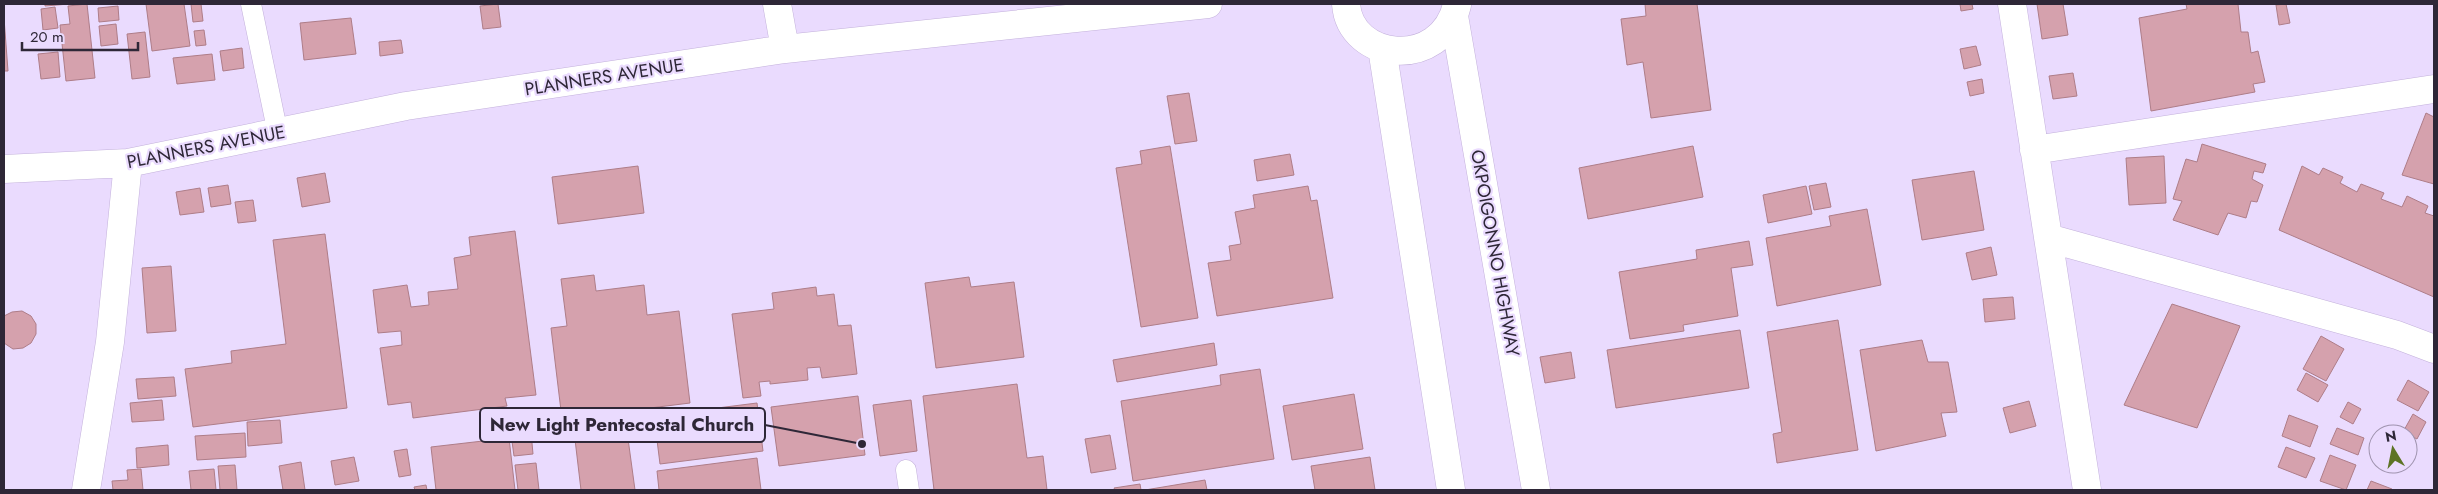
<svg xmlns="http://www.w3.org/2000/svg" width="2438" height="494" font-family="Jost,sans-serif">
	<rect width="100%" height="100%" fill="#eadbfe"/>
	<path fill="#d5a1ad" stroke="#ae7d88" d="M 45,4 L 69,4 L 45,6 Z
		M 87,4 L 95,78 L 66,81 L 60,25 L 70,24 L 68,6 Z
		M 146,4 L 184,4 L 190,46 L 152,51 Z
		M 191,4 L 201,4 L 203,21 L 193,22 Z
		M 498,4 L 501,27 L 483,29 L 480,6 Z
		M 1645,4 L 1697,4 L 1711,110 L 1651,118 L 1643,62 L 1627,65 L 1621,19 L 1646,16 Z
		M 1960,4 L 1972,4 L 1973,9 L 1961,11 Z
		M 2037,4 L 2063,4 L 2068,35 L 2042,39 Z
		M 2186,4 L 2238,4 L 2241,32 L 2248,32 L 2251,53 L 2258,51 L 2265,82 L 2253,84 L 2255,92 L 2151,111 L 2139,18 L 2187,9 Z
		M 2286,4 L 2290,23 L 2279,25 L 2276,5 Z
		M 118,6 L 119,20 L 99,22 L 98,8 Z
		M 55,7 L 58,28 L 43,30 L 41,9 Z
		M 4,18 L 8,71 L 4,71 Z
		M 351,18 L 356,54 L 304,60 L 300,23 Z
		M 116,24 L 118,44 L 101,46 L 99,26 Z
		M 204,30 L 206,45 L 196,46 L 194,31 Z
		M 145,32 L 150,77 L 132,79 L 127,34 Z
		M 401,40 L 403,53 L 380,56 L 379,42 Z
		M 1976,46 L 1981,65 L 1964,69 L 1960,49 Z
		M 242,48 L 244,68 L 223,71 L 220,51 Z
		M 58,52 L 60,77 L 41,79 L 38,54 Z
		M 212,54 L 215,80 L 177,84 L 173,58 Z
		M 2073,73 L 2077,96 L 2053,99 L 2049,76 Z
		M 1982,79 L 1984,93 L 1970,96 L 1967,82 Z
		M 1189,93 L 1197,141 L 1175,144 L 1167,96 Z
		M 2426,113 L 2434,117 L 2434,184 L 2402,175 Z
		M 2202,144 L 2266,164 L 2263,173 L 2254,171 L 2252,179 L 2263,185 L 2257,202 L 2251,201 L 2246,218 L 2228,213 L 2218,235 L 2173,220 L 2182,201 L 2173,199 L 2186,159 L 2197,162 Z
		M 1170,146 L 1198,318 L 1141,327 L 1116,168 L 1142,164 L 1140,151 Z
		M 1693,146 L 1703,197 L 1588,219 L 1579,168 Z
		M 1290,154 L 1294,175 L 1257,181 L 1254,160 Z
		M 2164,156 L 2166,203 L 2129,205 L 2126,158 Z
		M 638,166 L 644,213 L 558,224 L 552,177 Z
		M 2302,166 L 2319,175 L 2323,168 L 2343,177 L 2340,183 L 2357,192 L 2361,184 L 2384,193 L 2381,199 L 2402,207 L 2407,196 L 2428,206 L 2425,213 L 2434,216 L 2434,297 L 2279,230 Z
		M 1974,171 L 1984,230 L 1922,240 L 1912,180 Z
		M 325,173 L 330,202 L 302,207 L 297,178 Z
		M 1826,183 L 1831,207 L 1814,210 L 1809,186 Z
		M 228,185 L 231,204 L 211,207 L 208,188 Z
		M 1308,186 L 1311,201 L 1317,200 L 1333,298 L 1217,316 L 1208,263 L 1231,260 L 1229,246 L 1241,244 L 1235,212 L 1255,208 L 1253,195 Z
		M 1806,186 L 1812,214 L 1768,223 L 1763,195 Z
		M 200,188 L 204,212 L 180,215 L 176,192 Z
		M 253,200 L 256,221 L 238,223 L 235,202 Z
		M 1867,209 L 1881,285 L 1777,306 L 1766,238 L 1831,226 L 1829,216 Z
		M 515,231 L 536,395 L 505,398 L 507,406 L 413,418 L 411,402 L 388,405 L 380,348 L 402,345 L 401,331 L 378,333 L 373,290 L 407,285 L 411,307 L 429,305 L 428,292 L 458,289 L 454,258 L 471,255 L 469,237 Z
		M 325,234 L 347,408 L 193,427 L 185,369 L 232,363 L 231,351 L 286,344 L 273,240 Z
		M 1749,241 L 1753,265 L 1731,268 L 1738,316 L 1683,325 L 1684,331 L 1630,339 L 1619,272 L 1697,259 L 1696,250 Z
		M 1991,247 L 1997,275 L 1972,280 L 1966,253 Z
		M 171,266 L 176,331 L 147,333 L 142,268 Z
		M 594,275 L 596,291 L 644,285 L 647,315 L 679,311 L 690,403 L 562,419 L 551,328 L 567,326 L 561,279 Z
		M 969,277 L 971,287 L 1014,282 L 1024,357 L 936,368 L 925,283 Z
		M 816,287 L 817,296 L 834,294 L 838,326 L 851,325 L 857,374 L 822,378 L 820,367 L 807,368 L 808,380 L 770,384 L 770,381 L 759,382 L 761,396 L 743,398 L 732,314 L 774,309 L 772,293 Z
		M 2013,297 L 2015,319 L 1985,322 L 1983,299 Z
		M 2172,304 L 2240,326 L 2197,428 L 2124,405 Z
		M 22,311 L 31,316 L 36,324 L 36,334 L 31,343 L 23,348 L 13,349 L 4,343 L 4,316 L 12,312 Z
		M 1838,320 L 1858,450 L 1777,463 L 1773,434 L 1782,432 L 1767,332 Z
		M 1740,330 L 1749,388 L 1616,408 L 1607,350 Z
		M 2321,336 L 2344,349 L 2326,381 L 2303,369 Z
		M 1922,340 L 1928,362 L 1948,362 L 1957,412 L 1941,413 L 1946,436 L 1876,451 L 1860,350 Z
		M 1214,343 L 1217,365 L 1117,382 L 1113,360 Z
		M 1571,352 L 1575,378 L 1545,383 L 1540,357 Z
		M 1260,369 L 1274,459 L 1133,481 L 1121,401 L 1221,385 L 1220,375 Z
		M 2306,373 L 2328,385 L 2318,402 L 2297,390 Z
		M 174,377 L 176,396 L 138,399 L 136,379 Z
		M 2408,380 L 2429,392 L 2418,411 L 2397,400 Z
		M 1017,384 L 1027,458 L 1043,456 L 1047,490 L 934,490 L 923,396 Z
		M 1354,394 L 1363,449 L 1292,460 L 1283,406 Z
		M 858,396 L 865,455 L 779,466 L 771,407 Z
		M 162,400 L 164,420 L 132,422 L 130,403 Z
		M 911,400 L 917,451 L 880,456 L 873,405 Z
		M 2029,401 L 2036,426 L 2010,433 L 2003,408 Z
		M 2348,402 L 2361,409 L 2353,424 L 2340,417 Z
		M 757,403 L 763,451 L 660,464 L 654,416 Z
		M 2413,414 L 2426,422 L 2417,439 L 2403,432 Z
		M 2289,415 L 2318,426 L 2310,447 L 2282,436 Z
		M 280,420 L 282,443 L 248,446 L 247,422 Z
		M 626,424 L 635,490 L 581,490 L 574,431 Z
		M 2337,428 L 2364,438 L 2358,455 L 2330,444 Z
		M 531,432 L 533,454 L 514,456 L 511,434 Z
		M 245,433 L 246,457 L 197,460 L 195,436 Z
		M 1110,435 L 1116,469 L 1091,473 L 1085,439 Z
		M 509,438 L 515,490 L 436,490 L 431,447 Z
		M 168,445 L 169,465 L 137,468 L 136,448 Z
		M 2286,447 L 2315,458 L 2306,478 L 2278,467 Z
		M 407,449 L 411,475 L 399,477 L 394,451 Z
		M 2330,455 L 2356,465 L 2346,490 L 2320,481 Z
		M 354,457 L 359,481 L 335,485 L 331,461 Z
		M 1370,457 L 1375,490 L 1315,490 L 1311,466 Z
		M 757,458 L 761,490 L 659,490 L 657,471 Z
		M 301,462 L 305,490 L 283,490 L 279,466 Z
		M 536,463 L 539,490 L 518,490 L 515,465 Z
		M 235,465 L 237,490 L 220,490 L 218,466 Z
		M 141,469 L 143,490 L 113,490 L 112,481 L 128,480 L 127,470 Z
		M 214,469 L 216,490 L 191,490 L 189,471 Z
		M 1205,480 L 1207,490 L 1145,490 Z
		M 2371,481 L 2392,489 L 2391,490 L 2367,490 Z
		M 1140,484 L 1141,490 L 1115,490 L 1114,488 Z
		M 426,485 L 427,490 L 415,490 L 414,487 Z"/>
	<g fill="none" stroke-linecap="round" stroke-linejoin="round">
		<defs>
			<path id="service" d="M 251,4 L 278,134
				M 906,470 L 909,490"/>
			<path id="minor" d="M 777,4 L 785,49
				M 1346,4 C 1350,61 1441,71 1457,5
				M 2012,4 L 2087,490
				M 1454,16 L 1536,490
				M 1382,48 L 1451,490
				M 2034,150 L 2434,89
				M 4,169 L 128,163 L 406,106 L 785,49 L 1208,4
				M 2048,238 L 2397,335 L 2434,349
				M 86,490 L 110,342 L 128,163"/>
		</defs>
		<use href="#service" stroke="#c3b1db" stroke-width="21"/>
		<use href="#minor" stroke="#c3b1db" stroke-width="29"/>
		<use href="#service" stroke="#fff" stroke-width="20"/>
		<use href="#minor" stroke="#fff" stroke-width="28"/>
	</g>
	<g text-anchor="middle" stroke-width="4.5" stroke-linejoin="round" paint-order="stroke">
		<g font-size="18" fill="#2e2737" stroke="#eadbfe">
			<text transform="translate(604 77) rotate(-9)" y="6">PLANNERS AVENUE</text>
			<text transform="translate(206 147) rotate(-11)" y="6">PLANNERS AVENUE</text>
			<text transform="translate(1495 253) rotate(80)" y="6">OKPOIGONNO HIGHWAY</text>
		</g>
	</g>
	<path fill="none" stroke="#2e2737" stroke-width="2" d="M862 444L765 425"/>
	<circle fill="#2e2737" stroke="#eadbfe" stroke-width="2" cx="862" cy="444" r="5"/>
	<rect fill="#eadbfe" stroke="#2e2737" stroke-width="2" x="480" y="408" width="285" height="34" rx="5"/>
	<g font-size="19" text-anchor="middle" font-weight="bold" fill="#2e2737">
		<text x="622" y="431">New Light Pentecostal Church</text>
	</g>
	<rect width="2438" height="494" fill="none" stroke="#2e2737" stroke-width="10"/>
	<g transform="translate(2393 449) rotate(350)"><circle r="24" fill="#eadbfe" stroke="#9f93ae"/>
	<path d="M0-4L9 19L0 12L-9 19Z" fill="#5d7325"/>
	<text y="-8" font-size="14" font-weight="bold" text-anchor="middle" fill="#2e2737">N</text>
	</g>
	<path d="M22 42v8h116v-8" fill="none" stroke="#2e2737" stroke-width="2.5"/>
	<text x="30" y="42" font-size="15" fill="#2e2737" stroke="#eadbfe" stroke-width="4" paint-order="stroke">20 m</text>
</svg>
